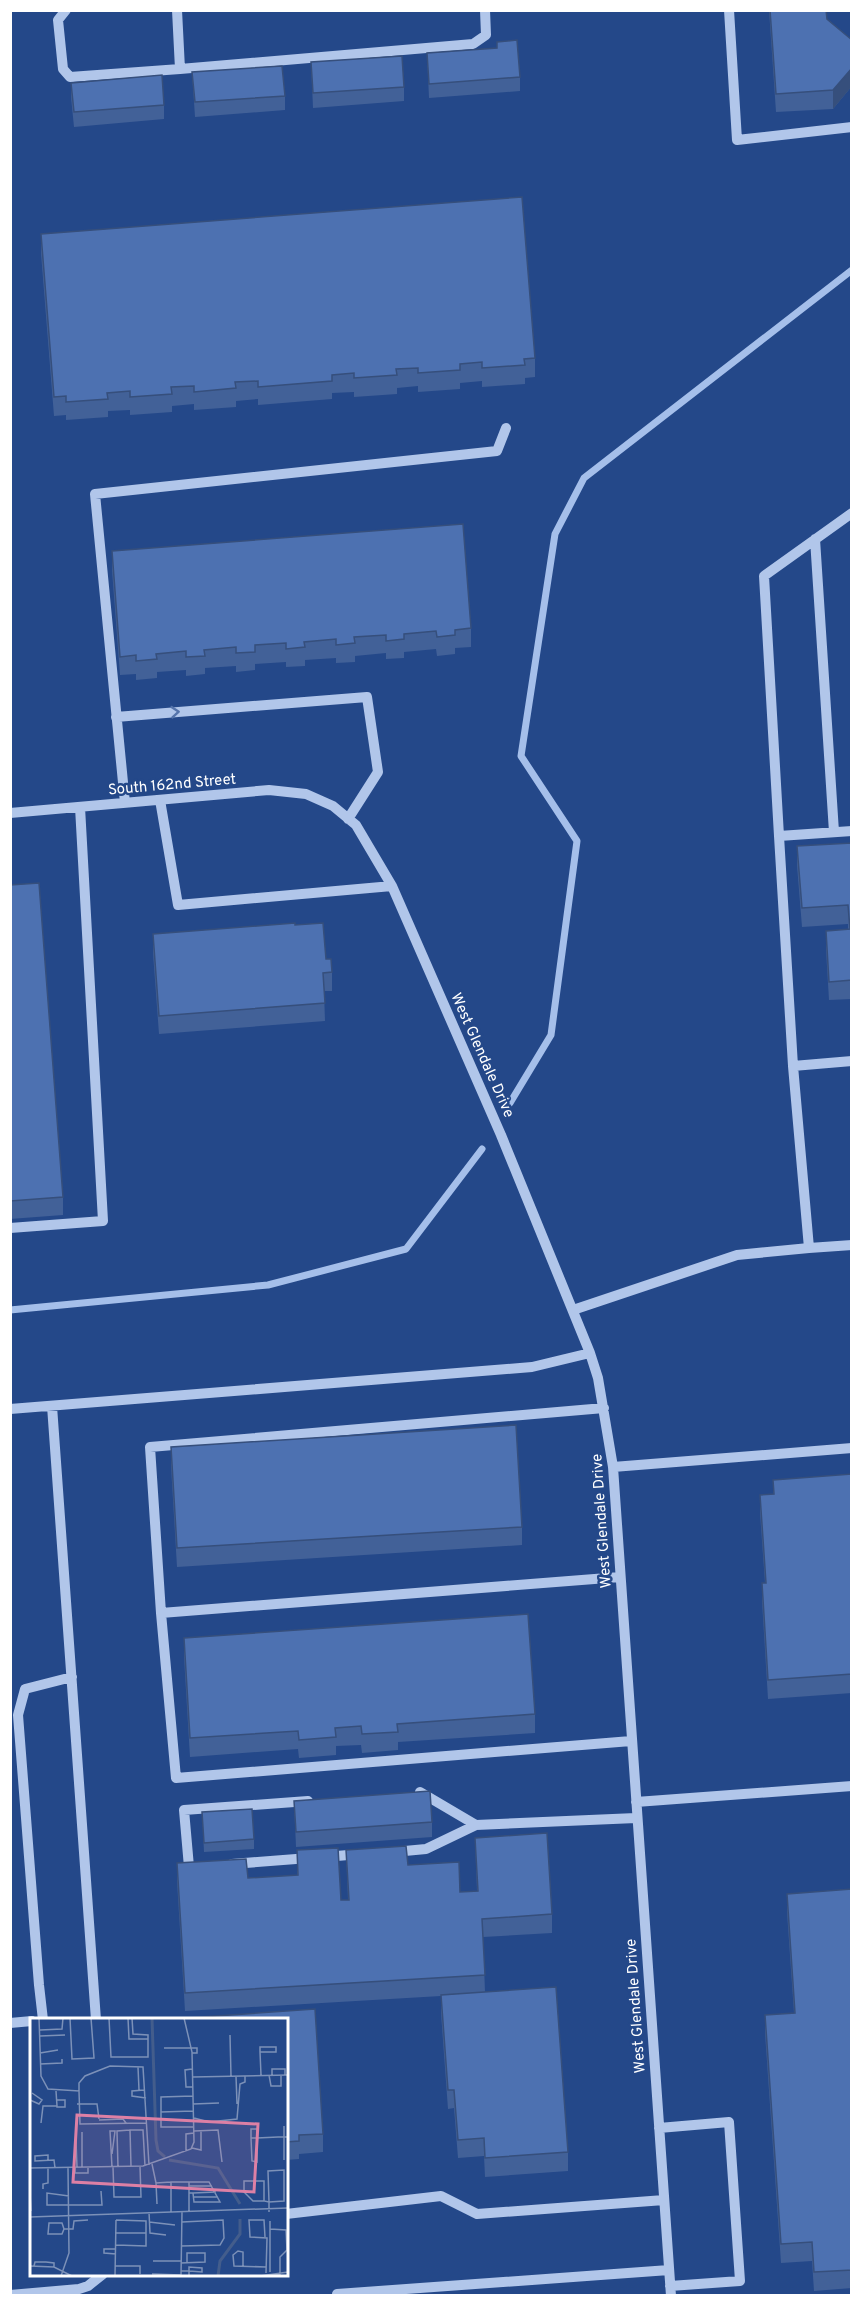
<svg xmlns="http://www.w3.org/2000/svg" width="862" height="2306" font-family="Overpass,sans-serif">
	<rect width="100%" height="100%" fill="#244889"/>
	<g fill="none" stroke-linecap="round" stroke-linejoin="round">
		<path stroke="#a5bfea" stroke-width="7" d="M 510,1103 L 551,1035 L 577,841 L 521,756 L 555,534 L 584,478 L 852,270
			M 10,1310 L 268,1285 L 406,1249 L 482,1149"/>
		<path stroke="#b1c6ea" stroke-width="10" d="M 66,10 L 58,20 L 63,69 L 70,77 L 180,69
			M 177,10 L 180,69 L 473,44 L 486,35 L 485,10
			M 729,10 L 737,140 L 852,127
			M 852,513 L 764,576 L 779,836 L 852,831
			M 815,539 L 834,832
			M 116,717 L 367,697 L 378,772 L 348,819
			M 160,800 L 178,905 L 392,886
			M 125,803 L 95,494 L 497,451 L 506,428
			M 10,813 L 269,790 L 306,794 L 333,806 L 356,825 L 392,886 L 501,1135 L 590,1353 L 598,1378 L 613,1467 L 671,2296
			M 779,836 L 793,1066 L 852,1061
			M 10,1228 L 103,1221 L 80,807
			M 809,1248 L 852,1245
			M 573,1310 L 737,1255 L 809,1248 L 793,1066
			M 52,1406 L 96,2020
			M 604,1408 L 150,1447 L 161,1613 L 620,1577
			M 10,1409 L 532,1367 L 590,1353
			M 613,1467 L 852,1448
			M 161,1613 L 176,1778 L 631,1741
			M 420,1792 L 476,1825
			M 636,1802 L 852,1786
			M 394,1852 L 426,1849 L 476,1825 L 636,1818
			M 325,1857 L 360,1854
			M 232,1864 L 309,1858
			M 199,1867 L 189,1867 L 184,1810 L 308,1801
			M 43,2020 L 39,1985 L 18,1715 L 25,1689 L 72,1677
			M 10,2023 L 32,2021
			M 659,2128 L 729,2122 L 740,2281 L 670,2286
			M 286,2214 L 441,2196 L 477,2214 L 664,2200
			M 337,2294 L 669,2270
			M 10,2295 L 79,2289 L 88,2286 L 103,2274"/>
	</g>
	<path fill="#426198" d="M 769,10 L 826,10 L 827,19 L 852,40 L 852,86 L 833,109 L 776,112 Z
		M 497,42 L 520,77 L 520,91 L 429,98 L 427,53 L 497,48 Z
		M 311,62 L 404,87 L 404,101 L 313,108 Z
		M 192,72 L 285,96 L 285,110 L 195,117 Z
		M 71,83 L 164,105 L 164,119 L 74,127 L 71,97 Z
		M 41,234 L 535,358 L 535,377 L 525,378 L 525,384 L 482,387 L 482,381 L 460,383 L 460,389 L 418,392 L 418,386 L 397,388 L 397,394 L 354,397 L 354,392 L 332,393 L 332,399 L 258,405 L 258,399 L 236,401 L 236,407 L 194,410 L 194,404 L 172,406 L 172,412 L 130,415 L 130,410 L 108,411 L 108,417 L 66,420 L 66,415 L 54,416 L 41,253 Z
		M 112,551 L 471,628 L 471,647 L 455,648 L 455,654 L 437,656 L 436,649 L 404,652 L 404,658 L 386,659 L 386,653 L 355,656 L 355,662 L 336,663 L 336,658 L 305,660 L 305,666 L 286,667 L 286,662 L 255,664 L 255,670 L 236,672 L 236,666 L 205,668 L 205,674 L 186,676 L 186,670 L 157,672 L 157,678 L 136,680 L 136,674 L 120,675 L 112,570 Z
		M 852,843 L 852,999 L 829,1000 L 826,950 L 826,931 L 848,930 L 848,924 L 802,927 L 797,865 L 797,846 Z
		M 10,885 L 63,1197 L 63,1215 L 10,1219 Z
		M 295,925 L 326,959 L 332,972 L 332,991 L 324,991 L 325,1021 L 159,1034 L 153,953 L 153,934 Z
		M 171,1447 L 522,1527 L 522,1545 L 177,1567 L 171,1466 Z
		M 852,1474 L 852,1693 L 768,1699 L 762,1601 L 762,1583 L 765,1583 L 760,1513 L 760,1495 L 773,1494 L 773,1480 Z
		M 184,1638 L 535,1714 L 535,1733 L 398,1742 L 398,1750 L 362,1753 L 361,1745 L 336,1746 L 336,1755 L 299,1758 L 298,1749 L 190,1757 L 184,1657 Z
		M 294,1801 L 432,1822 L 432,1837 L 296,1847 Z
		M 202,1812 L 254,1839 L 254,1849 L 204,1852 Z
		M 475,1838 L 552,1914 L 552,1933 L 483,1937 L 485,1992 L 568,2152 L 568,2171 L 485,2177 L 484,2156 L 458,2158 L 454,2108 L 448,2109 L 441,2013 L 441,1996 L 185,2011 L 177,1881 L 177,1863 L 248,1878 L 297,1875 L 297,1850 L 341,1900 L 348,1900 L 346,1850 L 408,1865 L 460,1892 L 477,1891 Z
		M 852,1889 L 852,2288 L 814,2291 L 812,2261 L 781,2263 L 765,2033 L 765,2015 L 794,2013 L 787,1912 L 787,1894 Z
		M 286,2019 L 323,2134 L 323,2152 L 299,2154 L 299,2159 L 286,2160 Z"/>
	<path fill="#364f7c" d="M 852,68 L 852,86 L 833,109 L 833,90 Z"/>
	<path fill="#4d71b1" stroke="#364f7c" stroke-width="1.5" d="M 770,10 L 826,10 L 827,19 L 852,40 L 852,68 L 833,90 L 776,94 Z
		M 517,40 L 520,77 L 429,84 L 427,53 L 497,48 L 497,42 Z
		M 402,56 L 404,87 L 313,93 L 311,62 Z
		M 282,66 L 285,96 L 195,102 L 192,72 Z
		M 162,75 L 164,105 L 74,112 L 71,83 Z
		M 522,197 L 535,358 L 524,359 L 525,365 L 482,368 L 482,362 L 460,364 L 460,370 L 418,373 L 418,368 L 396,369 L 397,375 L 354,378 L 354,373 L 332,375 L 332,381 L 258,387 L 258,381 L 235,382 L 236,388 L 194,392 L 194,386 L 171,387 L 172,394 L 130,397 L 130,391 L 107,393 L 108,399 L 66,402 L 66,396 L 54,397 L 41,234 Z
		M 463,524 L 471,628 L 455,630 L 455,635 L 437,637 L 436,631 L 404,634 L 404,639 L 386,641 L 386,635 L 354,637 L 355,643 L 336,645 L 336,639 L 304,642 L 305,647 L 286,649 L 286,643 L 255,645 L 255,652 L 236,653 L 236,647 L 204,650 L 205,656 L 186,657 L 186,651 L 156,654 L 157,659 L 136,661 L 136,655 L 120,657 L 112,551 Z
		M 852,843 L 852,980 L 829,982 L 826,931 L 850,929 L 848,905 L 802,908 L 797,846 Z
		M 39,883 L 63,1197 L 10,1201 L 10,885 Z
		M 295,923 L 295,925 L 323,923 L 326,959 L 331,959 L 332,972 L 323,973 L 325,1003 L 159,1016 L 153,934 Z
		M 516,1425 L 522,1527 L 177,1548 L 171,1447 Z
		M 852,1474 L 852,1674 L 768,1680 L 762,1583 L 766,1583 L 760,1495 L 774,1494 L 773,1480 Z
		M 528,1614 L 535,1714 L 397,1724 L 398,1732 L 362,1734 L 361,1726 L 335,1728 L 336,1737 L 299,1740 L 298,1731 L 190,1738 L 184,1638 Z
		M 430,1791 L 432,1822 L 296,1832 L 294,1801 Z
		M 252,1809 L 254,1839 L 204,1843 L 202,1812 Z
		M 547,1833 L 552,1914 L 482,1919 L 485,1975 L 185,1993 L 177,1863 L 246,1859 L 248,1878 L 298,1875 L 297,1850 L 338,1848 L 341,1900 L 349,1900 L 346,1850 L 406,1846 L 408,1865 L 459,1862 L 460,1892 L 478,1891 L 475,1838 Z
		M 852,1889 L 852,2270 L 814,2272 L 812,2242 L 781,2244 L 765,2015 L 795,2013 L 787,1894 Z
		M 556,1987 L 568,2152 L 485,2158 L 484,2138 L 458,2140 L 454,2090 L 448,2090 L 441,1995 Z
		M 315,2009 L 323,2134 L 299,2135 L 299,2141 L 286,2142 L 286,2019 L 188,2019 L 187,2018 Z"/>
	<defs><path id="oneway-chevron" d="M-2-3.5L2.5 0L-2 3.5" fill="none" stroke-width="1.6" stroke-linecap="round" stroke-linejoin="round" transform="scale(1.5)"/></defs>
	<use stroke="#5574ab" href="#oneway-chevron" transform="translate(175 712) rotate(-5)"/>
	<g text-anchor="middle" stroke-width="5" stroke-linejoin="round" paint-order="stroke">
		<g font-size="15" fill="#fff" stroke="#244889">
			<text transform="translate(172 784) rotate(-5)" y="5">South 162nd Street</text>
			<text transform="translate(483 1055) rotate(66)" y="5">West Glendale Drive</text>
			<text transform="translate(601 1521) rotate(-94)" y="5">West Glendale Drive</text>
			<text transform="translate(635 2006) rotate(-94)" y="5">West Glendale Drive</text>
		</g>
	</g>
	<g transform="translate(30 2018)">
		<rect width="258" height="258" fill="#244889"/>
		<path fill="none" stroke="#435d8c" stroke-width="3" d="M 122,0 L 126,122 L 128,133 L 135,139M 139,142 L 188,150 L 210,186M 188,258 L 190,243 L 210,216 L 210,201"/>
		<path fill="none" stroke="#7c91b8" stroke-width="1.5" d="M 9,0 L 11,58 L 18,71 L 49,73 L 49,65 L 55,58 L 80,48 L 113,49 L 119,147M 40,0 L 42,41 L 64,40 L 61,0M 79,0 L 81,39 L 118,39 L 118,17 L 103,16 L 102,0M 98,0 L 99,21 L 118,21M 10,12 L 32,11 L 33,0M 200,17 L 201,58M 10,18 L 35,17M 134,30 L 167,30 L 167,35 L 162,35M 230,34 L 246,34 L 246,29 L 230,29 L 230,34 L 231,57M 10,35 L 28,32M 10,46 L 32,45 L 32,41M 108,49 L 109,72M 162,51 L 155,52 L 156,69 L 163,69M 239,57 L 241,68 L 251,68 L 251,57M 242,57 L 242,51 L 255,51 L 255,57M 206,58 L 207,86M 163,59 L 258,57M 114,72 L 102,73 L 102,78 L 116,80M 26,73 L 27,88 L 27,89 L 35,89 L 35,82 L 27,82M 49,73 L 50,106 L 117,105M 163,78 L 131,79 L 131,94 L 163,93M 0,82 L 9,86 L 12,82 L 2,75M 47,86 L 67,86 L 69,101M 163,86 L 189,85M 131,94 L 131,109 L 164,109M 164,100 L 179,104 L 207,101 L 210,66 L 215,64 L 215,58M 69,102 L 93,101 L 96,105M 11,105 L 13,88 L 27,88M 254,108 L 254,142M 164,113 L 188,112 L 192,144M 221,120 L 221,111 L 227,111 L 227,144 L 222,143 L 221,120 L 227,120 L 248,119 L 258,119M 46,123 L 47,149M 162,130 L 171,132 L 171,112M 156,133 L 156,116 L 164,115M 18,142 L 18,137 L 5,138 L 5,143 L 24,142 L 25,150M 122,146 L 126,165 L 141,164M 101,148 L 100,112 L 113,112 L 115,148M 45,149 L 45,155 L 58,155 L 58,149M 52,149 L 52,114M 82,149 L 80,113 L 85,113 L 82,136M 83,149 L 84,179 L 111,179 L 110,148M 88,149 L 87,113 L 100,112M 0,150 L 113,148 L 161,131 L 164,124 L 162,34 L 154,0M 126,165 L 127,186M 159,168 L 182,168M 13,171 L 13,166 L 18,165 L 18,150M 0,175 L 1,193M 159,175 L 163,175 L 164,184 L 190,184 L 179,164 L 159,164 L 159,193M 163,175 L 186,174M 39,178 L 17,175 L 17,187 L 72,187 L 71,173M 163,179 L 188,179M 234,183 L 223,183 L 214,174 L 214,163 L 234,163 L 234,183 L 239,184 L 254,183 L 254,152 L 238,153 L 239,184 L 239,194M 119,194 L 120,215 L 136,217M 141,194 L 141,164 L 159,164M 0,199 L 258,190M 119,204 L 145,207M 34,211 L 32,216 L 18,216 L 19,205 L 32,205 L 34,211 L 43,211 L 44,203 L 58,202M 240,211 L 256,212 L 257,232 L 250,239 L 250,258M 86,215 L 116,215M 235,219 L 234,202 L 219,202 L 220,219 L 237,220 L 236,255M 86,227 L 116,228 L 116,203 L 86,202M 151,228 L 190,227 L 194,220 L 193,202 L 152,204M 86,236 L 74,235 L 74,231 L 86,231M 123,243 L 151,243M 151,245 L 175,244 L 175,235 L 157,235 L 157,244M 0,248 L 24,249 L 42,258M 4,248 L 5,244 L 16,244 L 24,245 L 24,249M 85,248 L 110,248 L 110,256M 213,248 L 213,234 L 208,233 L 203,237 L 204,248 L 236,249M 151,253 L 159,253 L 172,254 L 172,250 L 159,249 L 159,258M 240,254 L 240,203M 122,256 L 151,257M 31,258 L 39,235 L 38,150M 85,258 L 86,202M 151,258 L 152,194M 230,258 L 258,254"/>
		<path fill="#dd80a5" fill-opacity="0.15" stroke="#dd80a5" stroke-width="3" d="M 47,97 L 228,106 L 224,174 L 43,164 Z"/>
		<rect width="258" height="258" fill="none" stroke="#fff" stroke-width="3"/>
	</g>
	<rect width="862" height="2306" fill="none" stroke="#ffffff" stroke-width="24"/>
</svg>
